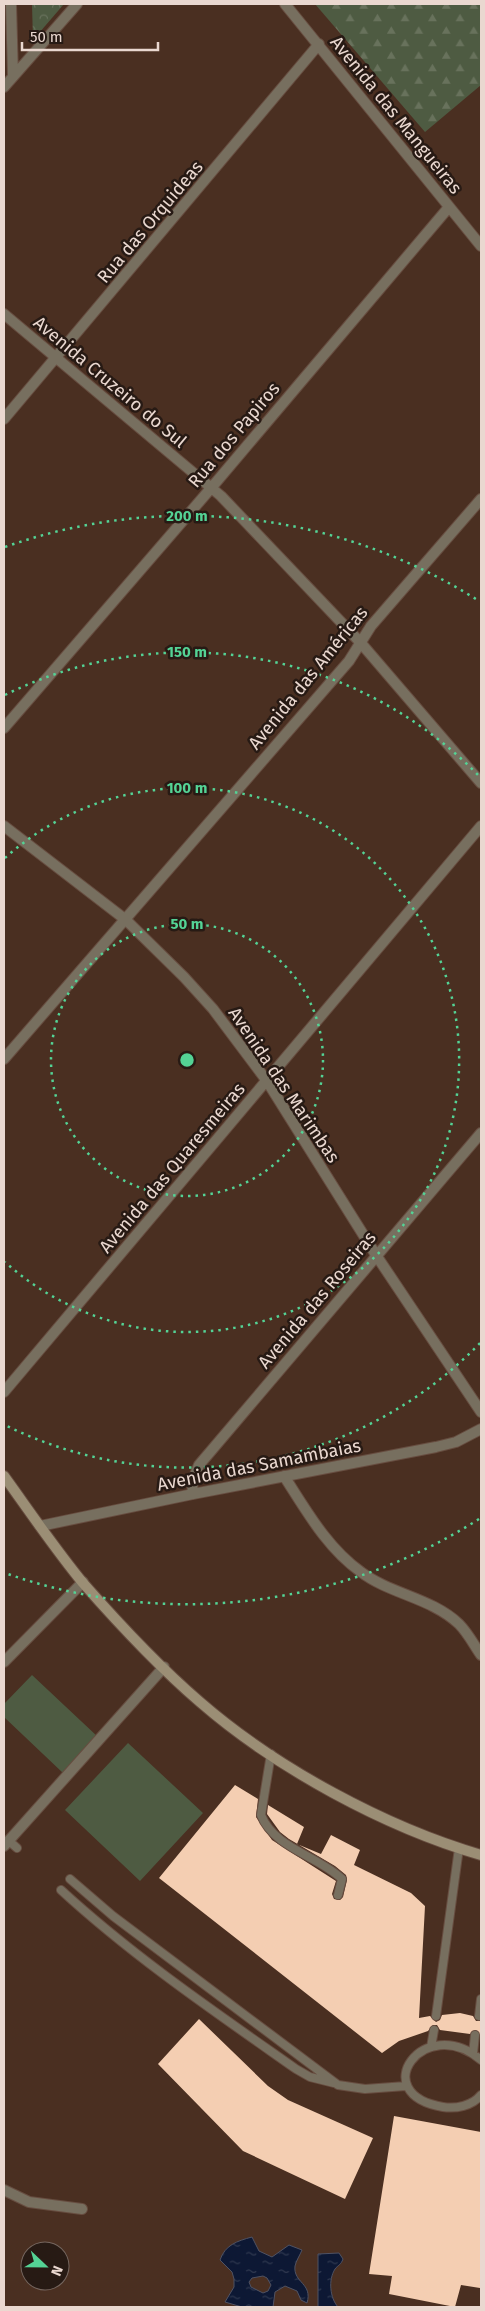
<svg xmlns="http://www.w3.org/2000/svg" width="485" height="2311" font-family="'Fira Sans',sans-serif">
	<defs>
		<pattern id="forest-firs" width="22" height="20" patternUnits="userSpaceOnUse" patternTransform="scale(1.25)"><rect width="22" height="20" fill="#4e5b42"/><path d="M5 1l3.5 6h-7zM16 11l3.5 6h-7z" fill="#68725c"/></pattern>
		<pattern id="park-crowns" width="20" height="18" patternUnits="userSpaceOnUse" patternTransform="scale(1.25)"><rect width="20" height="18" fill="#4e5b42"/><path d="M2 6a3 3 0 1 1 6 0M12 15a3 3 0 1 1 6 0" fill="none" stroke="#68725c"/></pattern>
		<pattern id="water-ripples" width="26" height="14" patternUnits="userSpaceOnUse" patternTransform="scale(1.25)"><rect width="26" height="14" fill="#0d1834"/><path d="M2 4q2-2 4 0t4 0M15 11q2-2 4 0t4 0" fill="none" stroke="#303950"/></pattern>
	</defs>
	<rect width="100%" height="100%" fill="#4a2f21"/>
	<path fill="#4e5b42" d="M 32,1675 L 98,1737 L 63,1773 L 4,1717 L 4,1704 Z
		M 128,1743 L 203,1813 L 140,1881 L 65,1810 Z"/>
	<path fill="url(#forest-firs)" d="M 315,4 L 481,4 L 481,85 L 425,132 Z"/>
	<path fill="url(#park-crowns)" d="M 32,4 L 64,4 L 33,40 Z"/>
	<path fill="url(#water-ripples)" stroke="#4f5263" fill-rule="evenodd" d="M 252,2237 L 259,2251 L 272,2257 L 289,2245 L 302,2250 C 300,2255 296,2261 295,2266 C 293,2283 313,2283 307,2303 L 301,2300 L 297,2291 L 285,2286 L 275,2292 L 273,2307 L 242,2307 L 225,2302 L 234,2287 L 234,2279 L 232,2272 L 220,2260 C 225,2245 237,2241 252,2237 ZM 263,2276 L 267,2278 L 271,2285 L 268,2291 L 263,2293 L 251,2287 L 249,2282 L 252,2278 Z
		M 339,2253 L 343,2259 C 341,2265 338,2265 335,2269 C 328,2280 330,2298 338,2307 L 318,2307 L 318,2254 Z"/>
	<path fill="#f4ceb2" d="M 235,1785 L 258,1799 L 256,1817 L 272,1840 L 336,1881 L 332,1894 L 334,1899 L 340,1900 L 343,1897 L 347,1880 L 346,1875 L 335,1866 L 289,1839 L 280,1832 L 267,1814 L 268,1805 L 304,1827 L 297,1844 L 321,1854 L 331,1835 L 360,1850 L 354,1865 L 411,1893 L 425,1906 L 419,2018 L 430,2016 L 436,2022 L 440,2020 L 442,2015 L 460,2013 L 473,2016 L 476,2021 L 481,2021 L 481,2037 L 476,2030 L 470,2034 L 440,2030 L 437,2025 L 433,2025 L 428,2031 L 399,2041 L 382,2053 L 159,1878 Z
		M 199,2019 L 268,2086 L 288,2100 L 373,2138 L 345,2199 L 243,2151 L 158,2064 Z
		M 394,2116 L 481,2132 L 481,2279 L 480,2288 L 461,2285 L 455,2307 L 389,2294 L 392,2276 L 369,2274 Z"/>
	<g fill="none" stroke-linecap="round" stroke-linejoin="round">
		<defs>
			<path id="lane" d="M 271,1754 L 261,1815 C 274,1848 318,1856 342,1879 L 338,1895
				M 8,1840 L 17,1848
				M 70,1879 L 113,1916 L 338,2085 L 365,2089 L 406,2086
				M 61,1890 C 134,1957 215,2012 296,2069 L 310,2077 L 334,2083
				M 436,2016 L 459,1848
				M 479,2016 L 481,1999
				M 431,2047 L 434,2030
				M 473,2054 L 475,2035
				M 481,2060 C 424,2012 365,2094 443,2107 C 456,2109 472,2106 481,2095"/>
			<path id="street" d="M 11,4 L 13,76
				M 285,4 L 481,246
				M 4,87 L 77,4
				M 4,314 L 221,496 L 360,642 L 481,783
				M 4,419 L 319,44
				M 4,728 L 212,487 L 449,207
				M 4,826 L 126,920 L 184,977 L 213,1009 L 267,1081 L 376,1255 L 481,1412
				M 4,1059 L 349,661 L 371,626 L 481,499
				M 4,1392 L 481,826
				M 284,1476 C 306,1510 327,1548 361,1572 C 390,1594 432,1598 459,1624 C 468,1633 474,1645 481,1655
				M 193,1494 L 192,1482 L 199,1465 L 481,1133
				M 40,1526 L 193,1494 L 436,1447 L 456,1442 L 481,1429
				M 4,1662 L 83,1582
				M 4,1846 L 164,1667
				M 4,2190 L 29,2202 L 82,2209"/>
			<path id="secondary" d="M 4,1476 C 30,1512 55,1549 83,1583 C 119,1624 158,1666 200,1702 C 276,1768 385,1827 481,1855"/>
		</defs>
		<use href="#lane" stroke="#674d40" stroke-width="10"/>
		<use href="#street" stroke="#674d40" stroke-width="12"/>
		<use href="#secondary" stroke="#674d40" stroke-width="12"/>
		<use href="#lane" stroke="#776f5f" stroke-width="8"/>
		<use href="#street" stroke="#776f5f" stroke-width="10"/>
		<use href="#secondary" stroke="#9b8e75" stroke-width="10"/>
	</g>
	<g fill="none" stroke="#54d395" stroke-width="2.5" stroke-dasharray="2.5 5">
		<circle cx="187" cy="1060" r="136"/>
		<path d="M5 858A272 272 0 1 1 5 1262"/>
		<path d="M480 1343A408 408 0 0 1 5 1425M5 695A408 408 0 0 1 480 777"/>
		<path d="M479 1519A544 544 0 0 1 5 1573M5 547A544 544 0 0 1 479 601"/>
	</g>
	<g text-anchor="middle" stroke-width="5" stroke-linejoin="round" paint-order="stroke">
		<g font-size="18" fill="#ead8d0" stroke="#271a14">
			<text transform="translate(396 115) rotate(51)" y="6">Avenida das Mangueiras</text>
			<text transform="translate(150 222) rotate(-50)" y="6">Rua das Orquideas</text>
			<text transform="translate(110 382) rotate(40)" y="6">Avenida Cruzeiro do Sul</text>
			<text transform="translate(234 435) rotate(-50)" y="6">Rua dos Papiros</text>
			<text transform="translate(308 678) rotate(-51)" y="6">Avenida das Américas</text>
			<text transform="translate(284 1085) rotate(56)" y="6">Avenida das Marimbas</text>
			<text transform="translate(172 1168) rotate(-50)" y="6">Avenida das Quaresmeiras</text>
			<text transform="translate(317 1300) rotate(-50)" y="6">Avenida das Roseiras</text>
			<text transform="translate(259 1465) rotate(-11)" y="6">Avenida das Samambaias</text>
		</g>
	</g>
	<circle cx="187" cy="1060" r="8" fill="#54d395" stroke="#271a14" stroke-width="2.5"/>
	<g font-size="15" text-anchor="middle" font-weight="bold" fill="#54d395" stroke="#271a14" stroke-width="5" stroke-linejoin="round" paint-order="stroke">
		<text x="187" y="521">200 m</text>
		<text x="187" y="657">150 m</text>
		<text x="187" y="793">100 m</text>
		<text x="187" y="929">50 m</text>
	</g>
	<rect width="485" height="2311" fill="none" stroke="#ead8d0" stroke-width="10"/>
	<g transform="translate(45 2266) rotate(112)"><circle r="24" fill="#271a14" stroke="#75665f"/>
	<path d="M0-4L9 19L0 12L-9 19Z" fill="#54d395"/>
	<text y="-8" font-size="14" font-weight="bold" text-anchor="middle" fill="#ead8d0">N</text>
	</g>
	<path d="M22 42v8h136v-8" fill="none" stroke="#ead8d0" stroke-width="2.5"/>
	<text x="30" y="42" font-size="15" fill="#ead8d0" stroke="#271a14" stroke-width="4" paint-order="stroke">50 m</text>
</svg>
